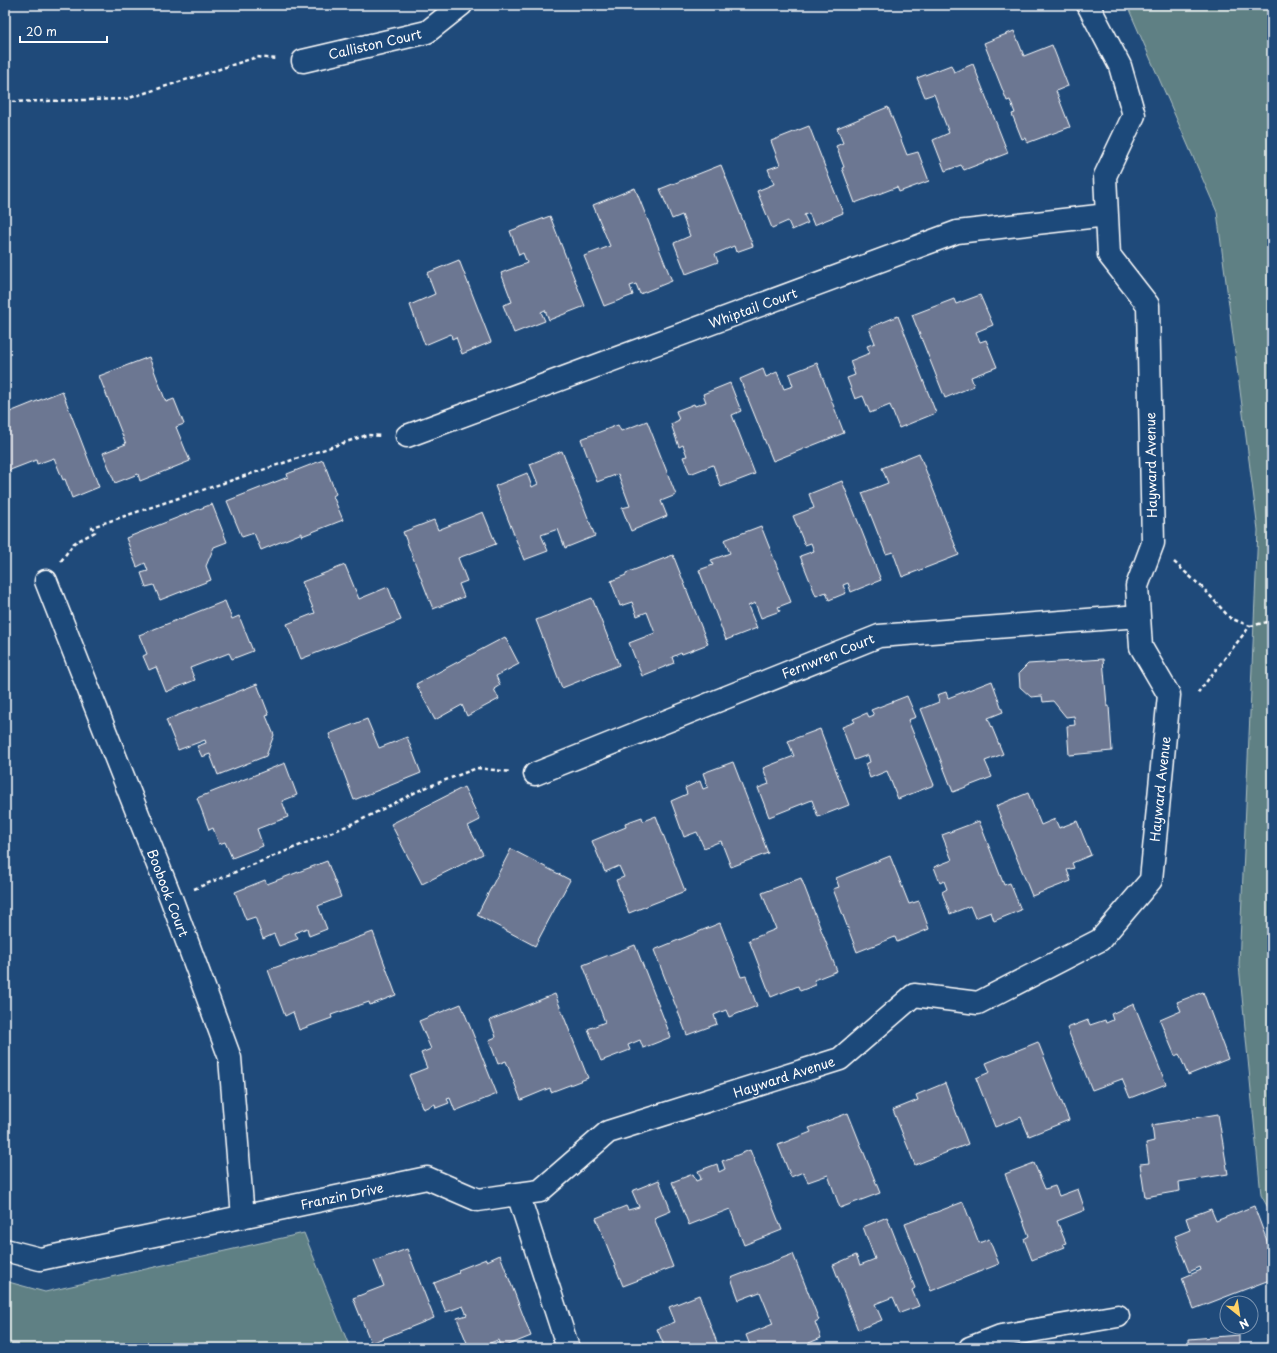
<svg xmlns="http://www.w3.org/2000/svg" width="1277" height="1353" font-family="'Playpen Sans',sans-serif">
	<rect width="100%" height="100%" fill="#1f4a7a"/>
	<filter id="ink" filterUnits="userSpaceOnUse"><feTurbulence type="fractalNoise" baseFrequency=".025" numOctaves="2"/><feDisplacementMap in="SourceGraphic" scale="8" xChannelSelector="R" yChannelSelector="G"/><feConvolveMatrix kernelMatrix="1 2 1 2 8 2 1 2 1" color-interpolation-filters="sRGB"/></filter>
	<g filter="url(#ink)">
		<path fill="#5f8084" stroke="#afc0c2" d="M 1127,5 L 1272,5 L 1272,1215 L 1261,1195 L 1239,965 L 1258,530 L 1217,212 Z
			M 304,1233 L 350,1348 L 5,1348 L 5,1281 L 45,1292 Z"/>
		<path fill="#6c7792" stroke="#fff" d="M 1014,31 L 1024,56 L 1052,45 L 1068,86 L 1056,91 L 1070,127 L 1027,143 L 1025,138 L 1022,139 L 1012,114 L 1015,113 L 1010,100 L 1007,101 L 984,43 Z
			M 973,64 L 1008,153 L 964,170 L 961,165 L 945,171 L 933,140 L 949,133 L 934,94 L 925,97 L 917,78 L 951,65 L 954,72 Z
			M 888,107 L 907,155 L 918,152 L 929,181 L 899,192 L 897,187 L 855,203 L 842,168 L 844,167 L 836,146 L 843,143 L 837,128 Z
			M 809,126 L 843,213 L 814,225 L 809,213 L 804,215 L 808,223 L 792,230 L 788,221 L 772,228 L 757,191 L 774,184 L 768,169 L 780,165 L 771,141 Z
			M 721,165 L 753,246 L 736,252 L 734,246 L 715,254 L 718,262 L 686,274 L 674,243 L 690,236 L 682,215 L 672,219 L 660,189 Z
			M 635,188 L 672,281 L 640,294 L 636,284 L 630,286 L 633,295 L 604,306 L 584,256 L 610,246 L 593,205 Z
			M 550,216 L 585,306 L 549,320 L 545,310 L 541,312 L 545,321 L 514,333 L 503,305 L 512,302 L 501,273 L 527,263 L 523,253 L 519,255 L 510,231 Z
			M 459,260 L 491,342 L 462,354 L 456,337 L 452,339 L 451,334 L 425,345 L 410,305 L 435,294 L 427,273 Z
			M 980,295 L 993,325 L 976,332 L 980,342 L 986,340 L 997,367 L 971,377 L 974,386 L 945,398 L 912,315 L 954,299 L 956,304 Z
			M 898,316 L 936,413 L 899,428 L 890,405 L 870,413 L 863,396 L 855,399 L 847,378 L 855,375 L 850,361 L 870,353 L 867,346 L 875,343 L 869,328 Z
			M 149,357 L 166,402 L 174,399 L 184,424 L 176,427 L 190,461 L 140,481 L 138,474 L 115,483 L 103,453 L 126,444 L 99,376 Z
			M 817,363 L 844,433 L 773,461 L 740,379 L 763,369 L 766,377 L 777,372 L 784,389 L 793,386 L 789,374 Z
			M 730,383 L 741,411 L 732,415 L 755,474 L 721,487 L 713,465 L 690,474 L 683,457 L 687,456 L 683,445 L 679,447 L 671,424 L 679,420 L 676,411 L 694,404 L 695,406 L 706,402 L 703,394 Z
			M 62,391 L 99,487 L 72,498 L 65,479 L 63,480 L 54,458 L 37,464 L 36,460 L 5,472 L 5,414 Z
			M 647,421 L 676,495 L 661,501 L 667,516 L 631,531 L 622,508 L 630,506 L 618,474 L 597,482 L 581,439 L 618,425 L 621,431 Z
			M 562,451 L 595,536 L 565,548 L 558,529 L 541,535 L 548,551 L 524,560 L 495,486 L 527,473 L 532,487 L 538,484 L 530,464 Z
			M 919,453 L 959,555 L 902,577 L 893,552 L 886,554 L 862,493 L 888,483 L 882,468 Z
			M 323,460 L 336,494 L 333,496 L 343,520 L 302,536 L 302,533 L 261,550 L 254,533 L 242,537 L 227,501 L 288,477 L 287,474 Z
			M 842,481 L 881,580 L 851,592 L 848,583 L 843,585 L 846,593 L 829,600 L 826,592 L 816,596 L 800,556 L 814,551 L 811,543 L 805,545 L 793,516 L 814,508 L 809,494 Z
			M 212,504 L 227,542 L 214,547 L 206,566 L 211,580 L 160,600 L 154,585 L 146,587 L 141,573 L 148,571 L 145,563 L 137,567 L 126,538 Z
			M 483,512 L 496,544 L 458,558 L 467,581 L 459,584 L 464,597 L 433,609 L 403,532 L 434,520 L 438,530 Z
			M 761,526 L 791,602 L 778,607 L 780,611 L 761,618 L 755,603 L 748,606 L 757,628 L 726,640 L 699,570 L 713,565 L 711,560 L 730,553 L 724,540 Z
			M 673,555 L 708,644 L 682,654 L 681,653 L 672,657 L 674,663 L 642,676 L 629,643 L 655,633 L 647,612 L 637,616 L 632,602 L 620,606 L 611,581 L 626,575 L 626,573 Z
			M 345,565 L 359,599 L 388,587 L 401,620 L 301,659 L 287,624 L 315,613 L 302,582 Z
			M 592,598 L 619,665 L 562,688 L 536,620 Z
			M 225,601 L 232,619 L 239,616 L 253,651 L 232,659 L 229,653 L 190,668 L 195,680 L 166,692 L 156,667 L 149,670 L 143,656 L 147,654 L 139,635 Z
			M 505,637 L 519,664 L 496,676 L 500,685 L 494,689 L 499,699 L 467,716 L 462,705 L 435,720 L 416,684 Z
			M 1103,659 L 1107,706 L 1109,706 L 1112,751 L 1069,755 L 1067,726 L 1075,725 L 1074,716 L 1066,717 L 1053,701 L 1043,702 L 1042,696 L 1031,697 L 1020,687 L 1019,673 L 1028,664 Z
			M 992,681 L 1003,712 L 988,718 L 1003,754 L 985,761 L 992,777 L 953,792 L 921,709 L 939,702 L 937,695 L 946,692 L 948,698 Z
			M 257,684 L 269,715 L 266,716 L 274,735 L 266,756 L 218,775 L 210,754 L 202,757 L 197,746 L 206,743 L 205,740 L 178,750 L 166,720 Z
			M 907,696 L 916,717 L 908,720 L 934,785 L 898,799 L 887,771 L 870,778 L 865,764 L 870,762 L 868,755 L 854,760 L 842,727 L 855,722 L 853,719 L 867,713 L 869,717 L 874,715 L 871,710 Z
			M 367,719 L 379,748 L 407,737 L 421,773 L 354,800 L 329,734 Z
			M 820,729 L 849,805 L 818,817 L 812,800 L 769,817 L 758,788 L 769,784 L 763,768 L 794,756 L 788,741 Z
			M 733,762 L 768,853 L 731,867 L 721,841 L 704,848 L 697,832 L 684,837 L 671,801 L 687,794 L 685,788 L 700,781 L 703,789 L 708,787 L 703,773 Z
			M 285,763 L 297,795 L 282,801 L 288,817 L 257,829 L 263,846 L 232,858 L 225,842 L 219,844 L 213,828 L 209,830 L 197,798 Z
			M 464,787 L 480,820 L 468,826 L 483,854 L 422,884 L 391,824 Z
			M 1028,793 L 1041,825 L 1055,819 L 1059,828 L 1077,821 L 1091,855 L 1072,863 L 1074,868 L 1067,870 L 1071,881 L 1032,896 L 996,806 Z
			M 656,816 L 685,891 L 629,913 L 616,880 L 624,877 L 619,866 L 605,872 L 592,841 L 626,827 L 625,823 L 642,817 L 643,821 Z
			M 979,821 L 1004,885 L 1010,883 L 1021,910 L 994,921 L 991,912 L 975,918 L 970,906 L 950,914 L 942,892 L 947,889 L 944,881 L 940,883 L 934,867 L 952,860 L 942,835 Z
			M 511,849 L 570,880 L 535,946 L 477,915 Z
			M 890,856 L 909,904 L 919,901 L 929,929 L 897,942 L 895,937 L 857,952 L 833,889 L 839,887 L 836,878 Z
			M 327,861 L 341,897 L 318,906 L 327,929 L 309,936 L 307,928 L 295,933 L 298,939 L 279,946 L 274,934 L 263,939 L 255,917 L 246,920 L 235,892 L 265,880 L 267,884 Z
			M 801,878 L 837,971 L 814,980 L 816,985 L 800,991 L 798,986 L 771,997 L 749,940 L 776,929 L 762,893 Z
			M 720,923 L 741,977 L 746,976 L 757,1006 L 729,1017 L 726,1010 L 714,1015 L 717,1024 L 687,1035 L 654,950 Z
			M 373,932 L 396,995 L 370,1005 L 369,1002 L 331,1015 L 332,1018 L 299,1030 L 293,1012 L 285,1016 L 268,970 Z
			M 635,945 L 671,1037 L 643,1048 L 640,1040 L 628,1045 L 630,1050 L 601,1061 L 588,1029 L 605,1022 L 583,965 Z
			M 1203,992 L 1228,1059 L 1188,1075 L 1179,1054 L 1175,1056 L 1160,1020 L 1181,1011 L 1177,1002 Z
			M 555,994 L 588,1078 L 551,1092 L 550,1088 L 521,1100 L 506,1061 L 498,1064 L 489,1040 L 496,1037 L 490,1020 Z
			M 461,1004 L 497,1094 L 455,1111 L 450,1098 L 447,1099 L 449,1103 L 436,1108 L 435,1104 L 423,1109 L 409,1075 L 427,1068 L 421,1053 L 431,1049 L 419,1021 Z
			M 1134,1004 L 1166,1084 L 1130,1098 L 1122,1079 L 1092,1090 L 1067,1028 L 1088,1020 L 1090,1025 L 1105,1020 L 1106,1023 L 1113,1020 L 1111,1014 Z
			M 1038,1042 L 1069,1120 L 1029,1136 L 1021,1117 L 995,1127 L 976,1078 L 990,1072 L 986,1063 Z
			M 945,1083 L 968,1144 L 915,1165 L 893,1110 L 918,1100 L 916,1095 Z
			M 848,1113 L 880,1193 L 840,1208 L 828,1175 L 808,1182 L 803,1172 L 791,1177 L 778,1145 L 811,1132 L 809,1128 Z
			M 1218,1114 L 1228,1174 L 1179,1182 L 1180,1191 L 1145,1197 L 1140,1164 L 1149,1163 L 1146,1143 L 1154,1141 L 1152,1125 Z
			M 750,1150 L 782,1230 L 744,1245 L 730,1209 L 689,1225 L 672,1182 L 693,1174 L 696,1181 L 701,1179 L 698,1171 L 717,1164 L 719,1172 L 725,1169 L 722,1161 Z
			M 1034,1163 L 1045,1189 L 1055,1186 L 1059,1196 L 1078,1189 L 1085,1210 L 1057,1221 L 1066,1243 L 1063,1244 L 1065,1247 L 1032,1260 L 1024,1239 L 1029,1236 L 1005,1174 Z
			M 659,1180 L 671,1211 L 654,1218 L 673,1267 L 623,1286 L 596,1218 L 626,1206 L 628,1210 L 639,1207 L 632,1191 Z
			M 963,1202 L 979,1243 L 989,1239 L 999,1264 L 931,1291 L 905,1224 Z
			M 1254,1206 L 1272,1254 L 1272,1279 L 1194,1309 L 1182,1278 L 1201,1270 L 1200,1267 L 1189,1272 L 1175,1236 L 1190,1230 L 1186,1218 L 1211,1209 L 1216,1221 Z
			M 887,1217 L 915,1288 L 912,1290 L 919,1306 L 900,1313 L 893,1297 L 875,1304 L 882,1320 L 858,1330 L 833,1265 L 856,1255 L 860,1265 L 875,1259 L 863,1227 Z
			M 407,1249 L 434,1318 L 371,1343 L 353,1298 L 384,1286 L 374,1261 Z
			M 793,1254 L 819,1320 L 815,1322 L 821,1338 L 809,1343 L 811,1348 L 751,1348 L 746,1335 L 773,1324 L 760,1292 L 739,1300 L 731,1278 Z
			M 500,1255 L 531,1336 L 501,1348 L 498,1340 L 477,1348 L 469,1348 L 457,1318 L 467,1315 L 463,1306 L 446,1312 L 434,1283 L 459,1273 L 458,1270 L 486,1259 L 487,1261 Z
			M 699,1295 L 719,1348 L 665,1348 L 657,1329 L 675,1322 L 669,1307 Z
			M 1239,1335 L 1239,1346 L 1268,1344 L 1268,1348 L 1189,1348 L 1189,1339 Z"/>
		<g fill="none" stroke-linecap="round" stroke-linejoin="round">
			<defs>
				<path id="minor" d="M 303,61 L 427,32 L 461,5
					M 407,436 L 957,232 L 1107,215
					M 46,581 L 171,898 L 230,1058 L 243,1217
					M 535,774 L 879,636 L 1139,616
					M 518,1194 L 540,1191 L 608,1132 L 840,1059 L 914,995 L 978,1003 L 1100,940 L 1151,880 L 1169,695 L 1141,647 L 1137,586 L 1153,543 L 1148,305 L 1109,255 L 1105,176 L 1134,115 L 1120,66 L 1088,5
					M 5,1250 L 40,1259 L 427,1178 L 478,1200 L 518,1194 L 568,1348
					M 970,1348 L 1001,1336 L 1118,1316"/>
			</defs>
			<use href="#minor" stroke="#fff" stroke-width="25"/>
			<path stroke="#fff" stroke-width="2.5" stroke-dasharray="4 3" stroke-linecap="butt" d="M 5,102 L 126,99 L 257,57 L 277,59
				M 61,561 L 74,543 L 95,532 L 92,527 L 367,435 L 382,436
				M 1174,562 L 1204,589 L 1230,618 L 1250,626 L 1196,695
				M 1250,626 L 1272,621
				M 194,889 L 359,821 L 422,789 L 477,768 L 511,772"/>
			<use href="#minor" stroke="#1f4a7a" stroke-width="22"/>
		</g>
	</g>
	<g text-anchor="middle" stroke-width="3" stroke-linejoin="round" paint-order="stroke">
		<g font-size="13" fill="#fff" stroke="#1f4a7a">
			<text transform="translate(375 44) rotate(-13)" y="5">Calliston Court</text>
			<text transform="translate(753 308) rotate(-20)" y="5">Whiptail Court</text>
			<text transform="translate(1151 465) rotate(-91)" y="5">Hayward Avenue</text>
			<text transform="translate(828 656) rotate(-22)" y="5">Fernwren Court</text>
			<text transform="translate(1160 789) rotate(-84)" y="5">Hayward Avenue</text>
			<text transform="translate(168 893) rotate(69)" y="5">Boobook Court</text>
			<text transform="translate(784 1077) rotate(-18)" y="5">Hayward Avenue</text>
			<text transform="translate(342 1196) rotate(-12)" y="5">Franzin Drive</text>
		</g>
	</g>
	<rect width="1277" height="1353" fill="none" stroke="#1f4a7a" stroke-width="20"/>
	<rect x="10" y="10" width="1257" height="1333" fill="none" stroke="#fff" stroke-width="1.5" filter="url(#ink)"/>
	<g transform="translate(1239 1315) rotate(150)"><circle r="19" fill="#1f4a7a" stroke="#7992af"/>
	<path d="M0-3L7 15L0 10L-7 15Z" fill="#ffd166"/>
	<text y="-6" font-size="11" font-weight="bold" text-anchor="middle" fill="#ffffff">N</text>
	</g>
	<path d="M20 36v6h87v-6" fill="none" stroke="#ffffff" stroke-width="2"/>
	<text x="26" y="36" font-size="12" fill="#ffffff" stroke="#1f4a7a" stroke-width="3" paint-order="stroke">20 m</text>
</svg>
